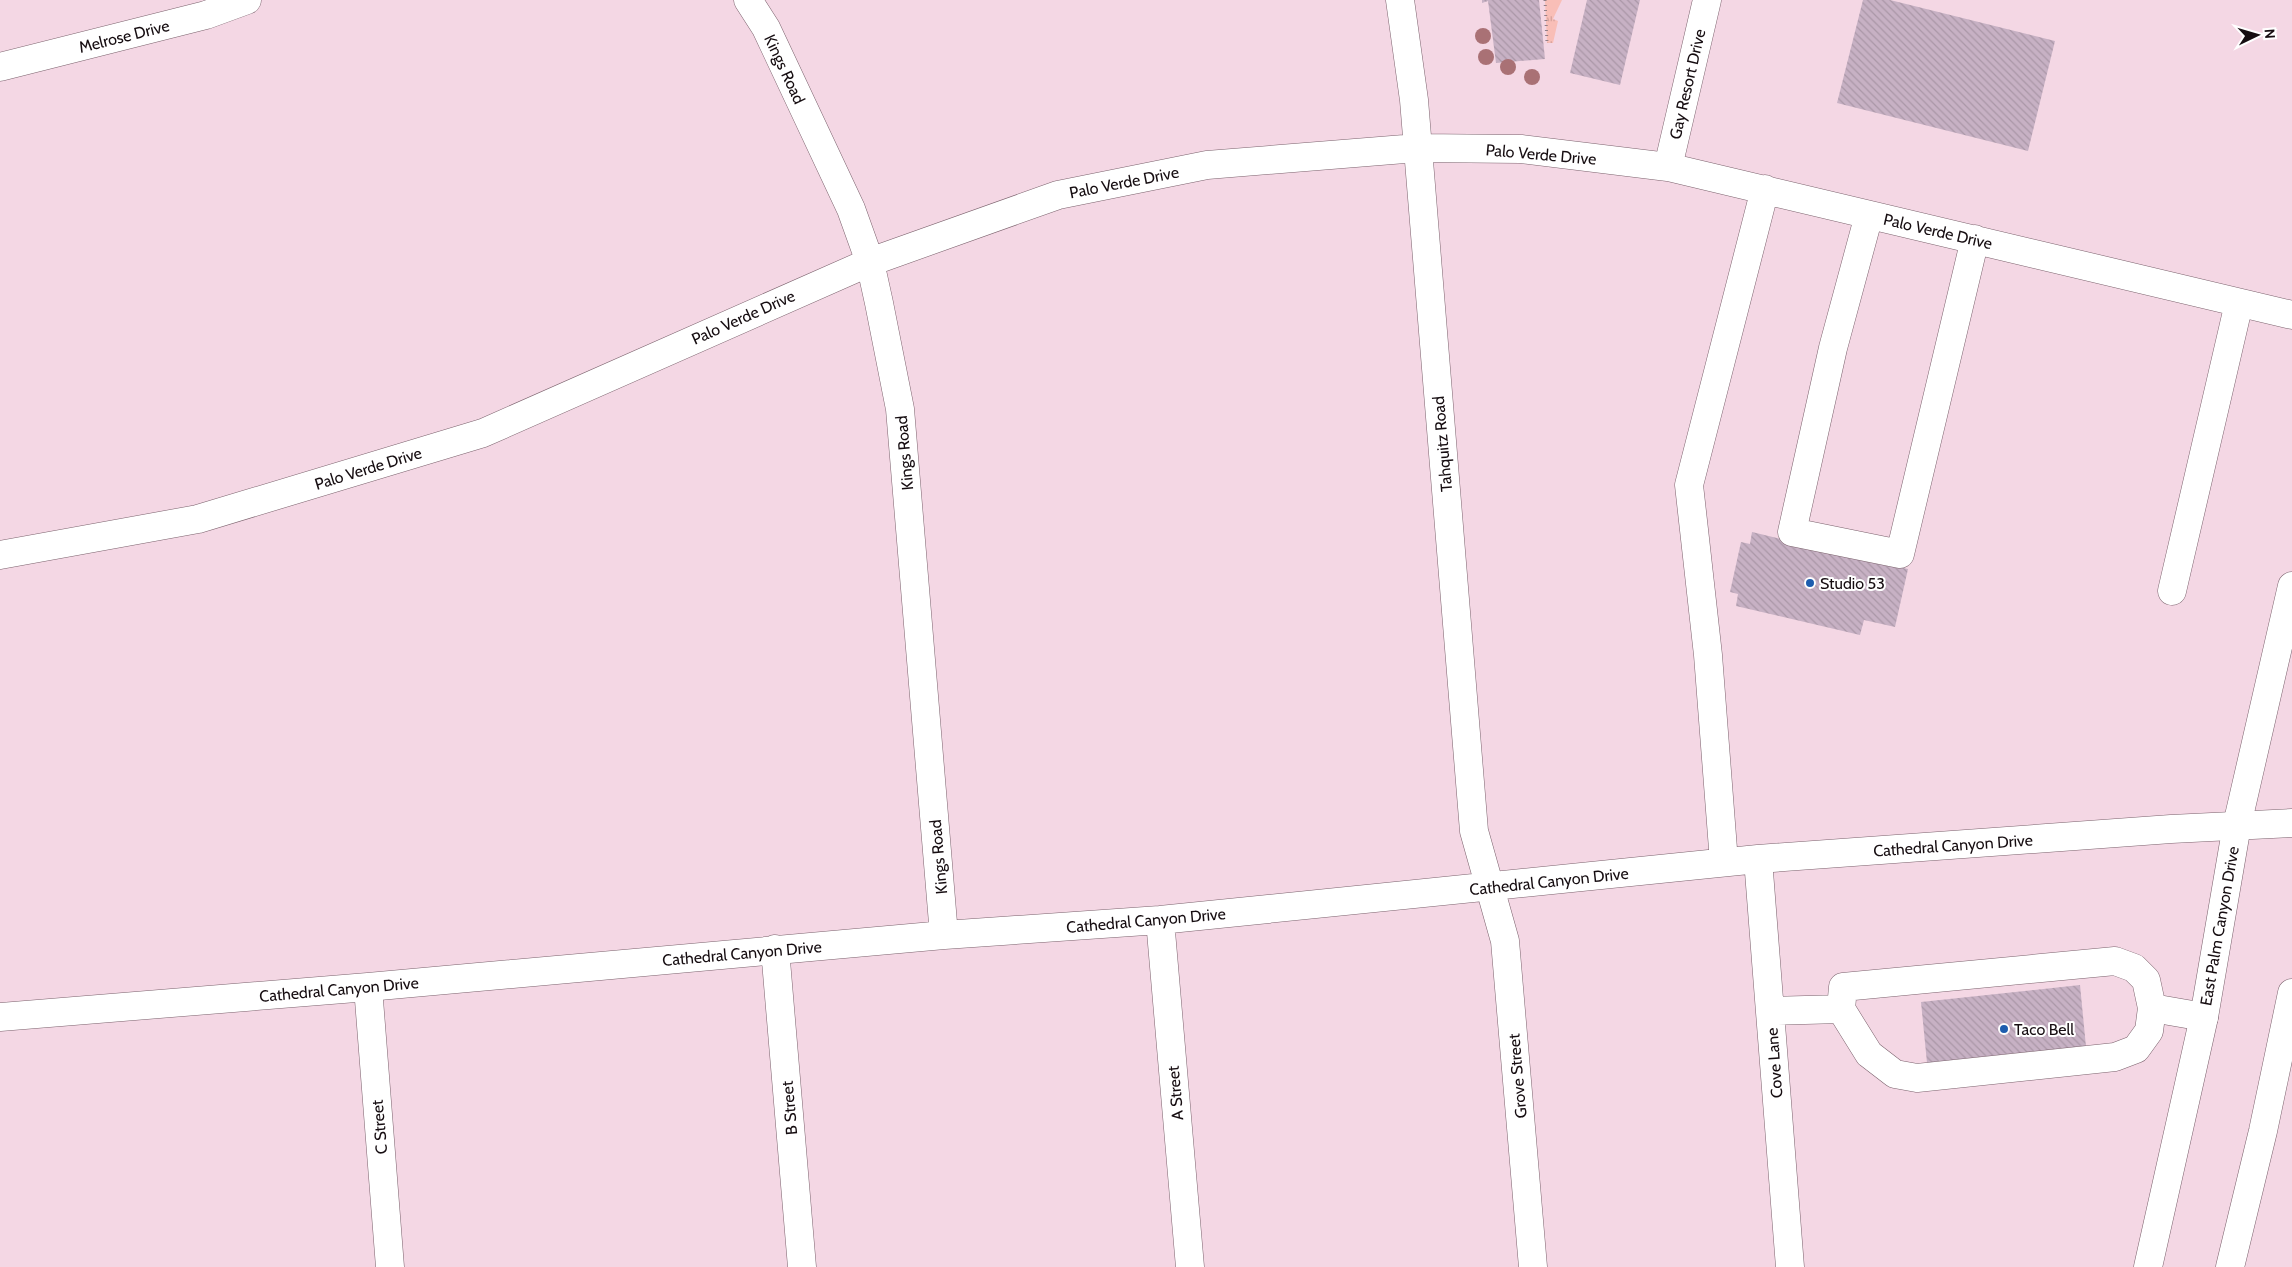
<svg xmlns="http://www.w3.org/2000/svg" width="2292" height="1267" font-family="Cabin,sans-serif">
	<defs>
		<pattern id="grass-tufts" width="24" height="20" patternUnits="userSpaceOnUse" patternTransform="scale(1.25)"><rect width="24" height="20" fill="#f9beb7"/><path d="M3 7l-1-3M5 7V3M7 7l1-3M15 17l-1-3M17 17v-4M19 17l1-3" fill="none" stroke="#d5a29c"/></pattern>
		<pattern id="building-back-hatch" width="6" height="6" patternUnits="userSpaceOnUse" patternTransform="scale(1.25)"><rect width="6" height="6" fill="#c7b1c4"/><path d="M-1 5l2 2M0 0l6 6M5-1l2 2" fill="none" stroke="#aa97a7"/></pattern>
	</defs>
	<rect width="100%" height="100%" fill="#f4d7e4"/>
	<path fill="url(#grass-tufts)" d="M 1545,0 L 1562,0 L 1553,19 L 1558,21 L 1553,43 L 1547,43 Z"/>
	<path fill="url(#building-back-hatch)" d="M 1482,0 L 1539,0 L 1545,59 L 1496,63 L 1488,1 L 1482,3 Z
		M 1587,0 L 1640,0 L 1620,85 L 1570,73 Z
		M 1863,0 L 1890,0 L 2055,41 L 2028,151 L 1837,103 Z
		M 1752,532 L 1908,569 L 1895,627 L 1864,620 L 1860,635 L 1736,606 L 1738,594 L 1730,592 L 1741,542 L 1750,544 Z
		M 2080,985 L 2087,1057 L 1928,1073 L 1921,1002 Z"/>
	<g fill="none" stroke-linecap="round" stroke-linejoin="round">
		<defs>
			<path id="minor" d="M 748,0 L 766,28 L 851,209 L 870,262 L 879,303 L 900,409 L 944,935
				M 1400,0 L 1414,100 L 1474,831 L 1505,941 L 1533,1267
				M 0,67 L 206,15 L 247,0
				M 1668,167 L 1707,0
				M 1869,215 L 1833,348 L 1792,532 L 1900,554 L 1975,239
				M 0,555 L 198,519 L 483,433 L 870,262 L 1058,195 L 1207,165 L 1417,148 L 1521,149 L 1668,167 L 2292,315
				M 2172,591 L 2239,303
				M 1758,859 L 1790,1267
				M 1724,862 L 1708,655 L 1689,485 L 1765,189
				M 1160,920 L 1190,1267
				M 775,949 L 802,1267
				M 2115,961 L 2134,968 L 2146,980 L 2152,1008 L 2149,1031 L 2136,1049 L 2115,1057 L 1917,1078 L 1895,1074 L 1869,1054 L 1841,1009 L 1843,987 Z
				M 368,987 L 390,1267
				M 2152,1008 L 2204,1017
				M 1770,1011 L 1841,1009
				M 0,1017 L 368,987 L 944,935 L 1160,920 L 1758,859 L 2171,829 L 2292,823"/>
			<path id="major" d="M 2148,1267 L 2204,1017 L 2237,825 L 2292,586
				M 2230,1267 L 2263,1131 L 2292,993"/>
		</defs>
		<use href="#minor" stroke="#7b626d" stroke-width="29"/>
		<use href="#major" stroke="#7b626d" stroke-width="29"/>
		<path stroke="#927e87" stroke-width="3" stroke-dasharray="1 4" stroke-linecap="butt" d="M 1545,0 L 1547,43"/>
		<use href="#minor" stroke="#fff" stroke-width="28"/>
		<use href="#major" stroke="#fff" stroke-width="28"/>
	</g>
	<g fill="#a97175">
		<circle cx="1483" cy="36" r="8"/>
		<circle cx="1486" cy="57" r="8"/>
		<circle cx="1508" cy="67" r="8"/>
		<circle cx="1532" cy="77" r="8"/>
	</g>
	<g fill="#1d5dae" stroke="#fff" stroke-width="2">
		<circle cx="1810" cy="583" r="5"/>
		<circle cx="2004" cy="1029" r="5"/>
	</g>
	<g text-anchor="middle" stroke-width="4" stroke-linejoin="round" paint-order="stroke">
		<g font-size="16" fill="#160d11" stroke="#fff">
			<text transform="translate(124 36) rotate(-14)" y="6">Melrose Drive</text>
			<text transform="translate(785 69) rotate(65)" y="6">Kings Road</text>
			<text transform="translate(1687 84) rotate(-77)" y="6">Gay Resort Drive</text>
			<text transform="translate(1541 154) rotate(5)" y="6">Palo Verde Drive</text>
			<text transform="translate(1124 182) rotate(-11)" y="6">Palo Verde Drive</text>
			<text transform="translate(1938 231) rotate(13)" y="6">Palo Verde Drive</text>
			<text transform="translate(743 317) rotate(-24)" y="6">Palo Verde Drive</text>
			<text transform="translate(1442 444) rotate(-95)" y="6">Tahquitz Road</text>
			<text transform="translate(904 453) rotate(-95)" y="6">Kings Road</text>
			<text transform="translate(368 468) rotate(-17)" y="6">Palo Verde Drive</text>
			<text transform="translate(1953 845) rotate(-4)" y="6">Cathedral Canyon Drive</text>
			<text transform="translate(938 857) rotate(-95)" y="6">Kings Road</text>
			<text transform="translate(1549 881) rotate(-6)" y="6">Cathedral Canyon Drive</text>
			<text transform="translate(1146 920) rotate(-5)" y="6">Cathedral Canyon Drive</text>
			<text transform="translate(2219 926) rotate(-80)" y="6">East Palm Canyon Drive</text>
			<text transform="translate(742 953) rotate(-5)" y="6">Cathedral Canyon Drive</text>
			<text transform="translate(339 989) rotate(-5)" y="6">Cathedral Canyon Drive</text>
			<text transform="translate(1774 1063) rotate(-94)" y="6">Cove Lane</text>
			<text transform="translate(1517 1076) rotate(-95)" y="6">Grove Street</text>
			<text transform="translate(1175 1093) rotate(-95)" y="6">A Street</text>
			<text transform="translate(789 1108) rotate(-95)" y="6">B Street</text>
			<text transform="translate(379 1127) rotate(-95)" y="6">C Street</text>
		</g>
		<g font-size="16" fill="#160d11" stroke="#fff" text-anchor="start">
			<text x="1820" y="589">Studio 53</text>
			<text x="2014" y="1035">Taco Bell</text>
		</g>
	</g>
	<g transform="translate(2257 35) rotate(85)" stroke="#ffffff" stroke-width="4" paint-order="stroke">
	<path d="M0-4L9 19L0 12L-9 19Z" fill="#160d11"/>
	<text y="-8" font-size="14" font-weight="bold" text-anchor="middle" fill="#160d11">N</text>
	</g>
</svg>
